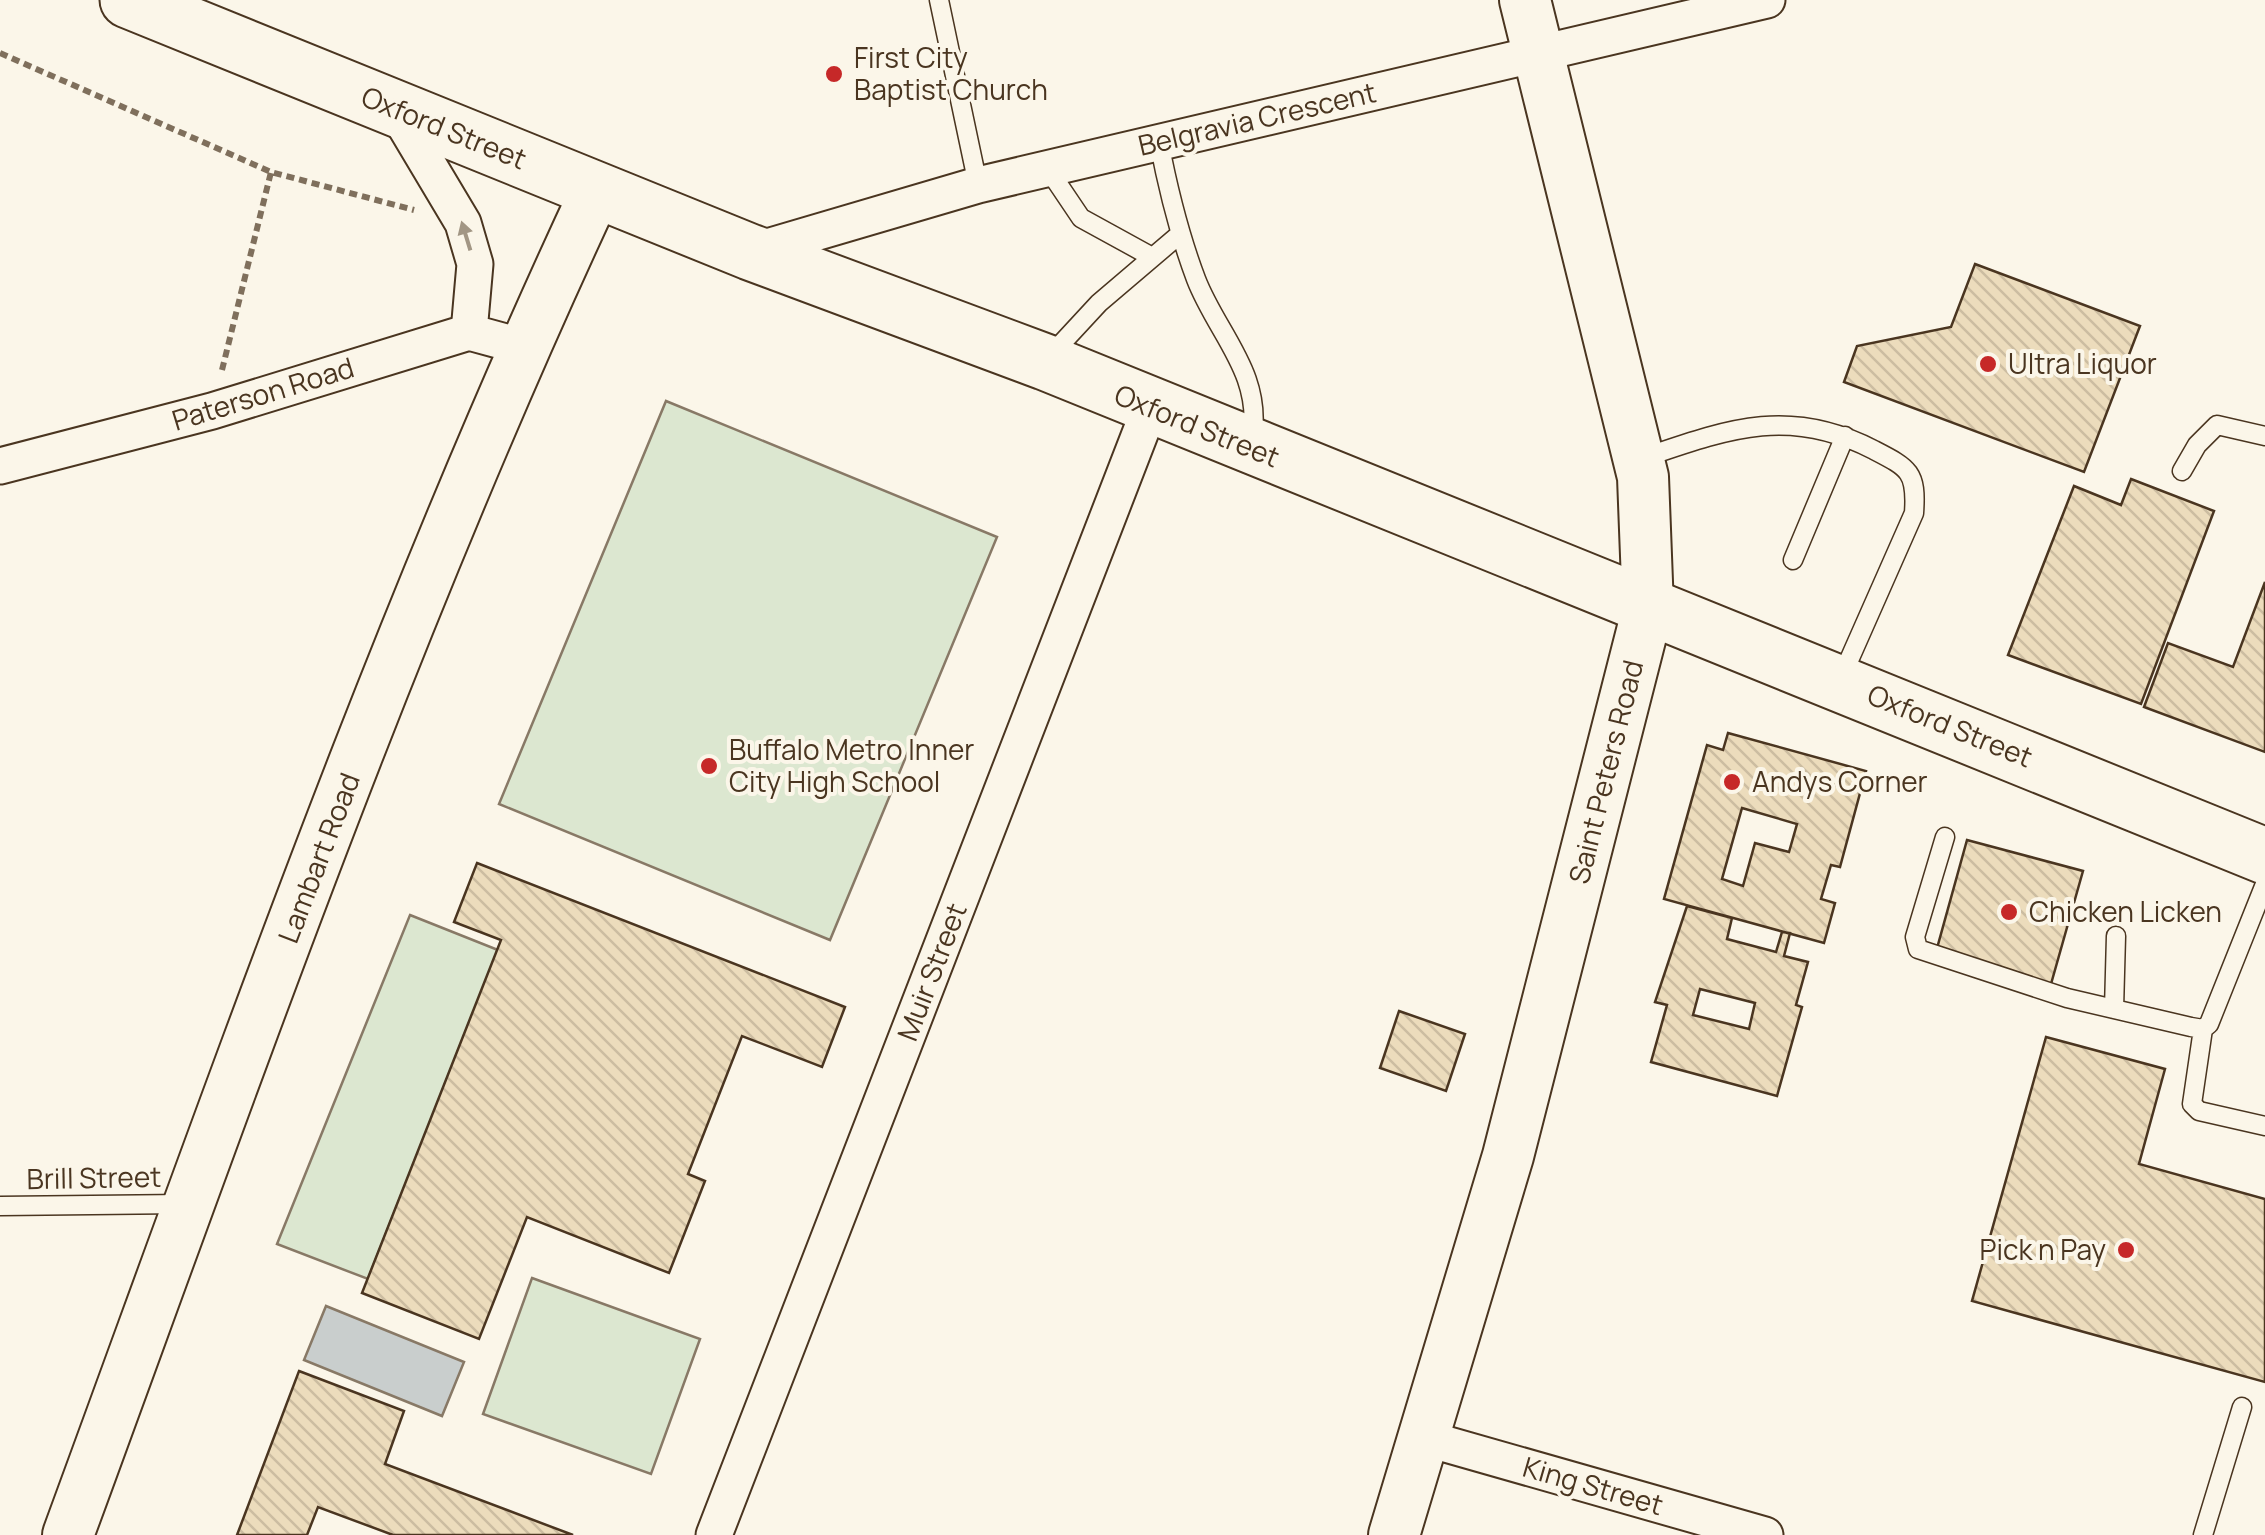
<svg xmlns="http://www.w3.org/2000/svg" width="2265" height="1535" font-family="Manrope,sans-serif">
	<defs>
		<pattern id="building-back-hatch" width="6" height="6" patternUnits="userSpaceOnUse" patternTransform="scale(2.5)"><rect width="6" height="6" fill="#ecdcbc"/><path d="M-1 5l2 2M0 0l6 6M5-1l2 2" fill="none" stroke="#ccbda1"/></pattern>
	</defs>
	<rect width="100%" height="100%" fill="#fbf6e9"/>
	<path fill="#dce7d0" stroke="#887966" stroke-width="2.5" d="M 666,401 L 997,537 L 830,940 L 499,804 Z
		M 410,915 L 498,950 L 368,1279 L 277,1244 Z
		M 532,1278 L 700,1339 L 651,1474 L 483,1414 Z"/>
	<path fill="#c9cecd" stroke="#887966" stroke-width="2.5" d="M 326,1306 L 464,1362 L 442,1416 L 304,1360 Z"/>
	<path fill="url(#building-back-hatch)" stroke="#4a3520" stroke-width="2.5" fill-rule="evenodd" d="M 1975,264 L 2140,326 L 2084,472 L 1844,382 L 1857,346 L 1951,327 Z
		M 2131,479 L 2214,511 L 2141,704 L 2008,655 L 2074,486 L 2121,505 Z
		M 2265,582 L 2265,752 L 2144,707 L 2168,643 L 2233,667 Z
		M 1728,733 L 1866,771 L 1840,867 L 1831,865 L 1821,899 L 1835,903 L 1824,943 L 1664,899 L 1707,745 L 1723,750 ZM 1742,808 L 1797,824 L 1789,852 L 1755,843 L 1743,886 L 1722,879 Z
		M 1967,840 L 2083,871 L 2051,984 L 1936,952 Z
		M 477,863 L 845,1007 L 822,1067 L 742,1036 L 688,1174 L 705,1181 L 669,1273 L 527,1217 L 479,1339 L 362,1293 L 501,940 L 454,922 Z
		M 1687,906 L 1732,918 L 1727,939 L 1776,952 L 1782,932 L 1790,933 L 1784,956 L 1808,962 L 1796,1005 L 1802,1007 L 1777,1096 L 1651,1062 L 1667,1005 L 1655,1002 ZM 1700,989 L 1755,1003 L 1749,1029 L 1693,1015 Z
		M 1399,1011 L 1465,1034 L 1446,1091 L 1380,1068 Z
		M 2046,1037 L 2165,1069 L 2139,1164 L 2265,1199 L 2265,1382 L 1972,1301 Z
		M 299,1371 L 404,1411 L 385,1464 L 573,1535 L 393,1535 L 318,1507 L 307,1535 L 237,1535 Z"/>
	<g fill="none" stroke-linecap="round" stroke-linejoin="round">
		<defs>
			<path id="lane" d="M 939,0 L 978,185
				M 1159,142 C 1168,189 1179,234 1196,279 C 1217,334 1263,373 1252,438
				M 1048,169 L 1081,218 L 1152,257
				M 1049,357 L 1099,303 L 1180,234
				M 1643,458 C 1728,429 1789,406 1874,450 C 1909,468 1917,472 1914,513 L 1842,676
				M 2182,471 L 2197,445 L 2217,425 L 2265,436
				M 1793,560 L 1845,436
				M 1945,837 L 1915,937 L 1918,949 L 2067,998 L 2191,1027 L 2203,1029 L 2209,1024 L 2265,884
				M 2114,1009 L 2116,936
				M 2203,1029 L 2192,1104 L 2199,1111 L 2265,1126
				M 0,1206 L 184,1204
				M 2203,1535 L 2242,1407"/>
			<path id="street" d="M 395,109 L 463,223 L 475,264 L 469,332
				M 750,252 L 978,185 L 1767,0
				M 0,466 L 212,411 L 469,332 L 524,347
				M 1421,1437 L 1765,1535
				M 714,1535 L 1150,408"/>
			<path id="secondary" d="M 68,1535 C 234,1083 392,627 596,191
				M 1394,1535 L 1508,1156 L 1648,608 L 1643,477 L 1525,0"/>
			<path id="primary" d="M 128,0 L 750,252 L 1045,362 L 2265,856"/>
		</defs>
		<use href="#lane" stroke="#4a3520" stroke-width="21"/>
		<use href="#street" stroke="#4a3520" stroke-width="39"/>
		<use href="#secondary" stroke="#4a3520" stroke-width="54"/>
		<use href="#primary" stroke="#4a3520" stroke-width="59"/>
		<path stroke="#7f6f5c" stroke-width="6" stroke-dasharray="8 5" stroke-linecap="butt" d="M 0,53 L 271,172 L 414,210
			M 222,370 L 271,172"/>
		<use href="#lane" stroke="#fbf6e9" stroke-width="18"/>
		<use href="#street" stroke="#fbf6e9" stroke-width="35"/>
		<use href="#secondary" stroke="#fbf6e9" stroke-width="50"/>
		<use href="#primary" stroke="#fbf6e9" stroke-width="55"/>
	</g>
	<defs><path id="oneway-solid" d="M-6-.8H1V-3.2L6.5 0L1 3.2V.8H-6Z" transform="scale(2.5)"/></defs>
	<use fill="#a29684" href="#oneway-solid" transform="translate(466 236) rotate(-107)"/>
	<g fill="#c62828" stroke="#fbf6e9" stroke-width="4">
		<circle cx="834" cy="74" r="10"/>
		<circle cx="1988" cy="364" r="10"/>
		<circle cx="709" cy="766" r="10"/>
		<circle cx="1732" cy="782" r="10"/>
		<circle cx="2009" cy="912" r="10"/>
		<circle cx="2126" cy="1250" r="10"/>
	</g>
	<g text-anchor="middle" stroke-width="8" stroke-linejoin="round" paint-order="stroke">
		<g font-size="28" fill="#4a3520" stroke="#fbf6e9" text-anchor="start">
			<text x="854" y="68">First City<tspan x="854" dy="32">Baptist Church</tspan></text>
			<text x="2008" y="374">Ultra Liquor</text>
			<text x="729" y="760">Buffalo Metro Inner<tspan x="729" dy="32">City High School</tspan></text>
			<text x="1752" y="792">Andys Corner</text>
			<text x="2029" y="922">Chicken Licken</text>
			<text x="2106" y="1260" text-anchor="end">Pick n Pay</text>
		</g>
		<g font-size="28" fill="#4a3520" stroke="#fbf6e9">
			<text transform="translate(1257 119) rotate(-13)" y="10">Belgravia Crescent</text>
			<text transform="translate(444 128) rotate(22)" y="10">Oxford Street</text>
			<text transform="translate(263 394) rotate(-17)" y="10">Paterson Road</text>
			<text transform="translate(1197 426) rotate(22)" y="10">Oxford Street</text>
			<text transform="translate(1950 726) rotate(22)" y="10">Oxford Street</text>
			<text transform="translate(1606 772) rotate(-76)" y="10">Saint Peters Road</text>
			<text transform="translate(319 858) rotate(-69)" y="10">Lambart Road</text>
			<text transform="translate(932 972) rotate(-69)" y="10">Muir Street</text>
			<text transform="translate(94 1178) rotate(-1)" y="10">Brill Street</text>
			<text transform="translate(1593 1486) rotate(16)" y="10">King Street</text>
		</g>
	</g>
</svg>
